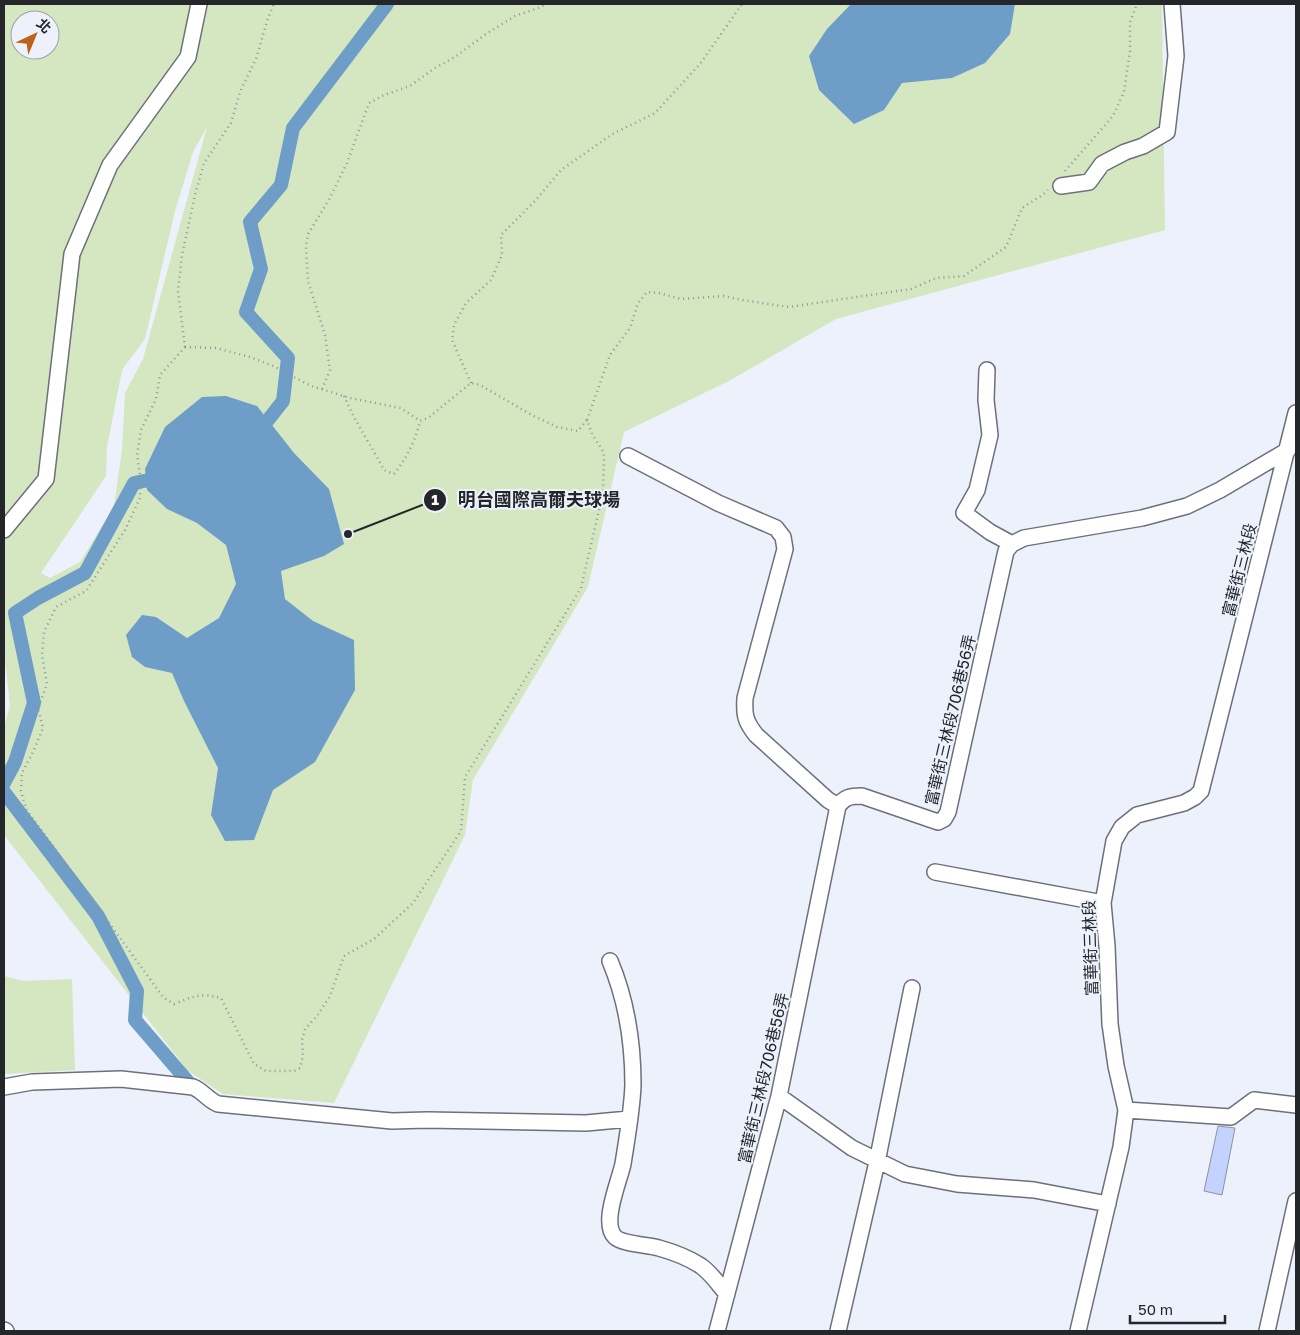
<svg xmlns="http://www.w3.org/2000/svg" width="1300" height="1335" font-family="'Golos Text','Noto Sans TC',sans-serif">
	<rect width="100%" height="100%" fill="#edf1fc"/>
	<path fill="#d5e7c1" fill-rule="evenodd" d="M 4,4 L 1162,4 L 1165,230 L 836,319 L 729,381 L 624,432 L 588,587 L 473,780 L 465,835 L 334,1103 L 223,1094 L 188,1071 L 4,835 L 4,727 L 10,706 L 4,651 ZM 20,20 L 50,20 L 50,50 L 20,50 ZM 207,127 L 143,359 L 125,393 L 122,450 L 114,506 L 80,562 L 50,578 L 41,573 L 106,476 L 107,447 L 122,370 L 145,339 L 175,211 L 193,152 Z
		M 4,976 L 24,981 L 72,979 L 75,1070 L 4,1074 Z"/>
	<path fill="#6e9ec8" d="M 851,4 L 1015,4 L 1010,34 L 985,63 L 952,78 L 902,83 L 884,110 L 854,124 L 819,90 L 809,56 L 827,29 Z
		M 226,396 L 257,406 L 294,453 L 329,489 L 344,544 L 324,556 L 281,571 L 285,599 L 313,621 L 354,640 L 355,690 L 315,762 L 273,790 L 254,840 L 225,841 L 211,815 L 218,768 L 184,701 L 172,673 L 145,667 L 132,657 L 126,635 L 142,615 L 156,617 L 187,638 L 219,618 L 236,584 L 226,545 L 197,523 L 167,509 L 147,490 L 145,469 L 165,427 L 202,397 Z"/>
	<g fill="none" stroke-linecap="round" stroke-linejoin="round">
		<path stroke="#6e9ec8" stroke-width="14" d="M 257,434 L 283,401 L 288,358 L 246,312 L 261,269 L 250,222 L 281,185 L 293,128 L 387,4
			M 4,783 L 15,762 L 34,703 L 15,613 L 38,598 L 85,573 L 134,483 L 164,477
			M 4,792 L 98,916 L 137,991 L 135,1020 L 196,1091"/>
	</g>
	<path fill="#c3d2ff" stroke="#90939d" d="M 1218,1126 L 1235,1128 L 1222,1195 L 1204,1191 Z"/>
	<g fill="none" stroke-linecap="round" stroke-linejoin="round">
		<defs>
			<path id="minor" d="M 1061,186 L 1089,182 L 1102,164 L 1125,152 L 1143,146 L 1167,132 L 1176,56 L 1172,4
				M 987,370 L 986,400 L 990,435 L 977,490 L 964,513 L 990,532 L 1012,544
				M 628,456 L 718,503 L 776,528 L 783,537 L 785,549 L 745,698 C 744,715 745,721 756,735 L 828,800 L 838,806
				M 4,530 L 46,479 L 72,254 L 110,165 L 188,57 L 199,4
				M 935,872 L 1103,903
				M 610,961 C 626,999 633,1044 633,1085 C 632,1111 627,1138 623,1164 C 619,1182 601,1223 615,1237 C 622,1244 649,1245 659,1248 C 673,1252 689,1258 701,1266 C 711,1273 719,1285 727,1294
				M 4,1087 L 32,1082 L 121,1079 L 193,1087 C 203,1091 208,1100 218,1104 L 392,1121 L 427,1120 L 586,1123 L 629,1119
				M 779,1096 L 852,1148 L 905,1174 L 957,1184 L 1034,1190 L 1108,1204
				M 1126,1110 L 1231,1117 L 1254,1100 L 1296,1105
				M 4,1330 L 6,1331
				M 717,1331 L 779,1096 L 838,806 C 845,797 850,796 862,796 L 938,822 L 944,819 L 948,812 L 1006,551 L 1012,544 L 1024,538 L 1142,518 L 1187,506 L 1220,490 L 1288,450
				M 838,1331 L 877,1162 L 912,988
				M 1078,1331 L 1121,1147 L 1126,1110 L 1116,1066 L 1110,1024 L 1107,946 L 1103,903 L 1114,841 L 1122,827 L 1137,815 L 1184,803 L 1195,797 L 1201,791 L 1296,413
				M 1267,1331 L 1296,1201"/>
		</defs>
		<use href="#minor" stroke="#6d707a" stroke-width="18"/>
		<path stroke="#91949c" stroke-width="2.5" stroke-dasharray="1 4" stroke-linecap="butt" d="M 1065,171 L 1113,116 L 1124,92 L 1130,51 L 1130,22 L 1137,4
			M 185,347 L 216,348 L 250,357 L 271,365 L 311,386 L 350,398 L 401,408 L 420,421 L 428,418 L 471,383 L 480,385 L 530,414 L 557,427 L 578,431 L 587,420 L 592,434 L 604,453 L 603,493 L 581,588 L 465,777 L 461,831 L 413,903 L 374,939 L 344,956 L 330,996 L 317,1016 L 305,1029 L 302,1040 L 303,1056 L 300,1068 L 294,1071 L 266,1071 L 254,1064 L 221,998 C 201,992 192,997 174,1004 L 163,997 L 26,809 L 21,791 L 22,773 L 34,750 L 43,728 L 38,708 L 47,684 L 42,655 L 44,632 L 56,607 L 86,591 L 125,530 L 140,498 L 140,475 L 137,455 L 141,430 L 156,399 L 160,375 Z
			M 185,347 L 178,291 L 182,255 L 195,195 L 204,163 L 231,123 L 240,92 L 256,59 L 268,18 L 274,4
			M 471,383 L 452,340 L 454,325 L 466,303 L 491,280 L 502,255 L 501,235 L 535,201 L 561,170 L 611,135 L 655,113 L 700,64 L 742,4
			M 322,389 L 330,370 L 325,335 L 308,281 L 306,247 L 308,234 L 330,198 L 347,163 L 369,103 L 384,95 L 410,86 L 435,68 L 455,57 L 486,34 L 515,16 L 541,7 L 545,4
			M 344,396 C 355,422 371,445 384,470 L 394,474 C 407,458 415,441 420,421
			M 587,420 L 610,355 L 630,328 L 638,303 L 647,292 L 659,293 L 681,299 L 724,296 L 742,300 L 789,307 L 911,289 L 936,278 L 964,276 L 1006,247 L 1022,208 L 1044,194 L 1048,190"/>
		<use href="#minor" stroke="#fff" stroke-width="15"/>
	</g>
	<g text-anchor="middle" stroke-width="4" stroke-linejoin="round" paint-order="stroke">
		<g font-size="16" fill="#24262a" stroke="#edf1fc">
			<text transform="translate(1239 570) rotate(-76)" y="6">富華街三林段</text>
			<text transform="translate(950 720) rotate(-77)" y="6">富華街三林段706巷56弄</text>
			<text transform="translate(1090 948) rotate(-92)" y="6">富華街三林段</text>
			<text transform="translate(763 1078) rotate(-77)" y="6">富華街三林段706巷56弄</text>
		</g>
	</g>
	<path fill="none" stroke="#24262a" stroke-width="2" d="M348 534L435 500"/>
	<g fill="#24262a" stroke="#edf1fc" stroke-width="2">
		<circle cx="348" cy="534" r="5"/>
		<circle cx="435" cy="500" r="12"/>
	</g>
	<g font-size="15" text-anchor="middle" font-weight="bold" fill="#fff">
		<text x="435" y="505">1</text>
	</g>
	<g font-size="18" text-anchor="middle" font-weight="bold" fill="#24262a" stroke="#edf1fc" stroke-width="4" stroke-linejoin="round" paint-order="stroke">
		<text x="539" y="506">明台國際高爾夫球場</text>
	</g>
	<rect width="1300" height="1335" fill="none" stroke="#24262a" stroke-width="10"/>
	<g transform="translate(35 35) rotate(44)"><circle r="24" fill="#edf1fc" stroke="#9da0a8"/>
	<path d="M0-4L9 19L0 12L-9 19Z" fill="#c0611b"/>
	<text y="-8" font-size="14" font-weight="bold" text-anchor="middle" fill="#24262a">北</text>
	</g>
	<path d="M1130 1315v8h95v-8" fill="none" stroke="#24262a" stroke-width="2.5"/>
	<text x="1138" y="1315" font-size="15" fill="#24262a" stroke="#edf1fc" stroke-width="4" paint-order="stroke">50 m</text>
</svg>
